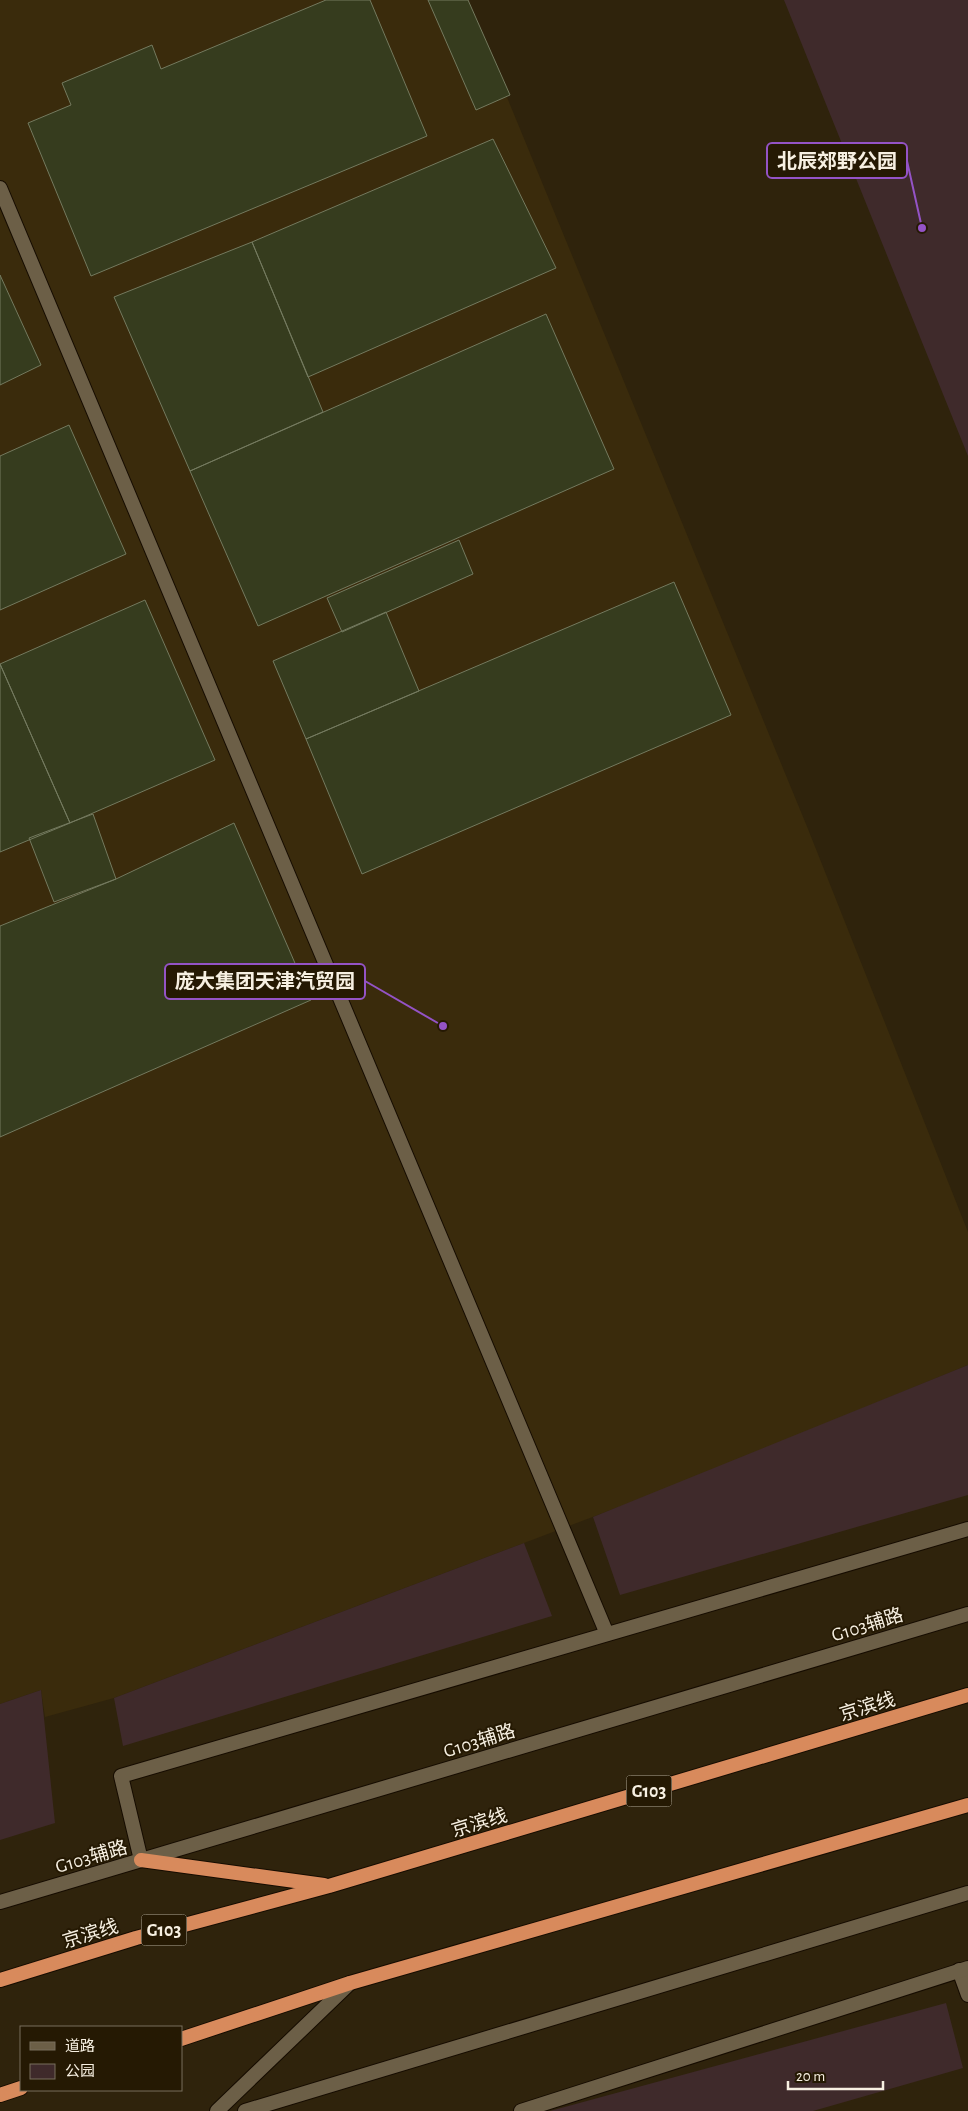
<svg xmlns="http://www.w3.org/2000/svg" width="968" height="2111" font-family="'Alegreya Sans','Noto Sans SC',sans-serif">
	<rect width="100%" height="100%" fill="#2f230c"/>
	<path fill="#3a2b0c" d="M 0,0 L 467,0 L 808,829 L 968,1232 L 968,1365 L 669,1488 L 524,1543 L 114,1698 L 45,1717 L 41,1690 L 0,1704 Z"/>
	<path fill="#3f2a2b" d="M 784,0 L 968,0 L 968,456 Z
		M 968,1365 L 968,1495 L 620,1595 L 593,1517 Z
		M 524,1543 L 552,1616 L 123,1746 L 114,1698 Z
		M 41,1690 L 55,1823 L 0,1840 L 0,1704 Z
		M 946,2003 L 963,2068 L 813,2111 L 550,2111 Z"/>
	<path fill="#363c1e" stroke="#747a5f" d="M 326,0 L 370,0 L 427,136 L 91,276 L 28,123 L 71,105 L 62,83 L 152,45 L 161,69 Z
		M 428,0 L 468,0 L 510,95 L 476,110 Z
		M 493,139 L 556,268 L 308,377 L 252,242 Z
		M 252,242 L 323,412 L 190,471 L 114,297 Z
		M 0,275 L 41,365 L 0,385 Z
		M 546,314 L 614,469 L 258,626 L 190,471 Z
		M 69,425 L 126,554 L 0,610 L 0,456 Z
		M 459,540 L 473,574 L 342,632 L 327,598 Z
		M 674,582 L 731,715 L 362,874 L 306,739 Z
		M 145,600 L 215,760 L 70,823 L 0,664 Z
		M 386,612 L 419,691 L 306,739 L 273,661 Z
		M 0,664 L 70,823 L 0,852 Z
		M 93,814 L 116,879 L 54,902 L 29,838 Z
		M 234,823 L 311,1000 L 0,1137 L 0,926 L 116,879 Z"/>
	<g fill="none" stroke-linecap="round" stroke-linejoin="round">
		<defs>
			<path id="service" d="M 959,1970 L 968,1995"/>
			<path id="minor" d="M 0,188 L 607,1634
				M 141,1860 L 121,1776 L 968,1529
				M 521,2111 L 968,1968"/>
			<path id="tertiary" d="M 0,1902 L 968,1614
				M 217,2111 L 350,1983
				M 245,2111 L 968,1893"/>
			<path id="trunk" d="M 141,1860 L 324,1885
				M 0,1980 L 136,1938 L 329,1886 L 968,1695
				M 181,2039 L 350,1983 L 968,1805
				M 0,2095 L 21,2088"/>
		</defs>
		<use href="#service" stroke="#160c00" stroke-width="16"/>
		<use href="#minor" stroke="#160c00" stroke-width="16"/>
		<use href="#tertiary" stroke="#160c00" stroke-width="16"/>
		<use href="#trunk" stroke="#160c00" stroke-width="16"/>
		<use href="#service" stroke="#6c5f47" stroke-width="14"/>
		<use href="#minor" stroke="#6c5f47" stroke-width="14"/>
		<use href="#tertiary" stroke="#6c5f47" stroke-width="14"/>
		<use href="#trunk" stroke="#d88a5c" stroke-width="14"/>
	</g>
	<g text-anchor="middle" stroke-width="4" stroke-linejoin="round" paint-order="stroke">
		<g fill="#251903" stroke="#b8b09f" stroke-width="1">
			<rect x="626.5" y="1775.5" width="45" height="31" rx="4"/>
			<rect x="141.5" y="1914.5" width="45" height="31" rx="4"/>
		</g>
		<g font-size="18" font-weight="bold" fill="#f7f0e2">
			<text x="649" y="1797">G103</text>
			<text x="164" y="1936">G103</text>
		</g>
		<g font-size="19" fill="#f7f0e2" stroke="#251903">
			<text transform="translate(867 1624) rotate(-17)" y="7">G103辅路</text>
			<text transform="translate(867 1706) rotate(-17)" y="7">京滨线</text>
			<text transform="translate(479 1740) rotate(-17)" y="7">G103辅路</text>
			<text transform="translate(479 1822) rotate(-17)" y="7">京滨线</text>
			<text transform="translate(91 1856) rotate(-16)" y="7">G103辅路</text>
			<text transform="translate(90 1933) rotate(-17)" y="7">京滨线</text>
		</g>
	</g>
	<path fill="none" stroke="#9453c6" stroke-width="2" d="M922 228L907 161M443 1026L365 981"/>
	<g fill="#9453c6" stroke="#251903" stroke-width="2">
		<circle cx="922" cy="228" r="5"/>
		<circle cx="443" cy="1026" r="5"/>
	</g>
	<g fill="#251903" stroke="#9453c6" stroke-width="2">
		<rect x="767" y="143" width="140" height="35" rx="5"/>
		<rect x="165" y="964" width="200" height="35" rx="5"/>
	</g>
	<g font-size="20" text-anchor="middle" font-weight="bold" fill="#f7f0e2">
		<text x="837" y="168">北辰郊野公园</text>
		<text x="265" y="988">庞大集团天津汽贸园</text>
	</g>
	<rect x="20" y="2026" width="162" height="65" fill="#251903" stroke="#796f5c"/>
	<rect x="30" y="2042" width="25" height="8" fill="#6c5f47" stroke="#796f5c"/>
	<text x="65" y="2051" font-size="15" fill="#f7f0e2">道路</text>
	<rect x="30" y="2064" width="25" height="15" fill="#3f2a2b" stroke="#796f5c"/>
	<text x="65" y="2076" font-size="15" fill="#f7f0e2">公园</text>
	<path d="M788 2081v8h95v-8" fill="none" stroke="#f7f0e2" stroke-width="2.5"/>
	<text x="796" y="2081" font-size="15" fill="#f7f0e2" stroke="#251903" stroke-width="4" paint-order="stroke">20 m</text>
</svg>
